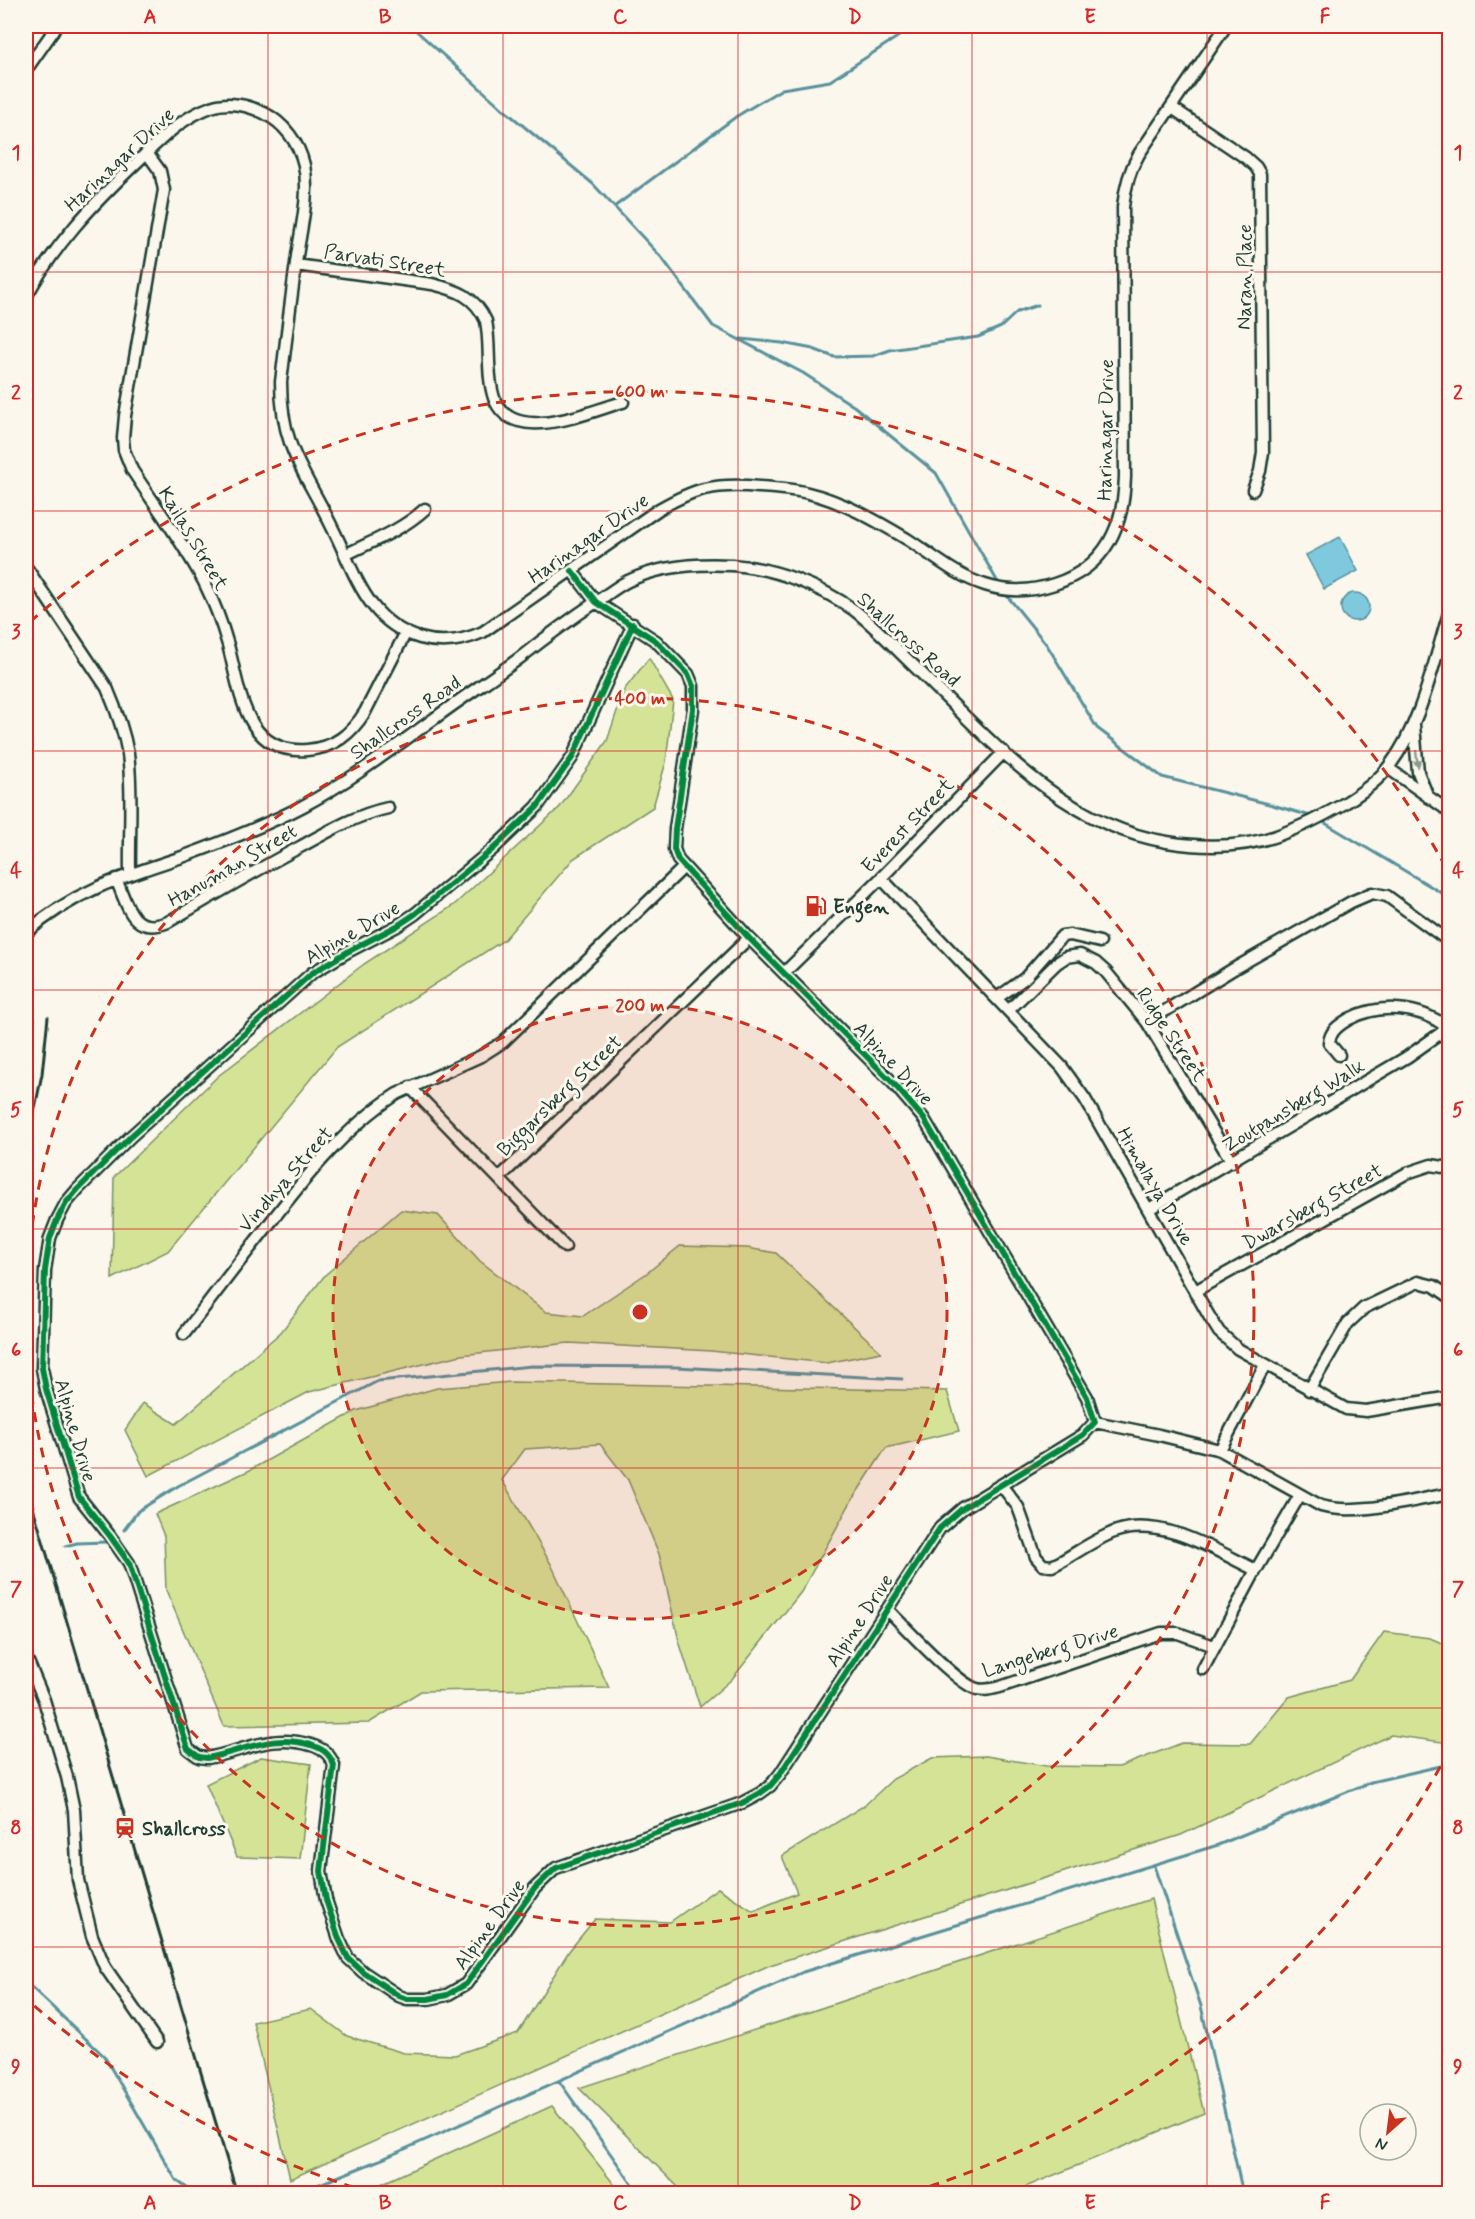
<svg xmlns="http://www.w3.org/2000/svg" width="1475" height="2219" font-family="Mynerve,sans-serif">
	<rect width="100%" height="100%" fill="#fbf7ec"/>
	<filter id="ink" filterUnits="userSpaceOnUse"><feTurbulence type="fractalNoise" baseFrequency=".0167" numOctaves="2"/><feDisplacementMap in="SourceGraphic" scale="12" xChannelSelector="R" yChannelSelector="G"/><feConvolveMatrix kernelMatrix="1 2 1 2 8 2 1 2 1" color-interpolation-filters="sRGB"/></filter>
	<g filter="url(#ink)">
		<path fill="#d4e396" stroke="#7a9065" stroke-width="1.5" d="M 649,658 L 673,700 L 666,762 L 653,807 L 573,859 L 504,940 L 337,1047 L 168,1251 L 112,1279 L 114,1177 L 218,1076 L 364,964 L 454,905 L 560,807 L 607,741 L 624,690 Z
			M 401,1210 L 438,1215 L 480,1261 L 546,1312 L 583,1316 L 647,1273 L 680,1246 L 747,1248 L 776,1253 L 881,1352 L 827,1363 L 711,1351 L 569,1343 L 461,1355 L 309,1392 L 148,1476 L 125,1430 L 143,1403 L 176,1424 L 281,1332 L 325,1275 Z
			M 511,1382 L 947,1391 L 959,1431 L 886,1448 L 852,1500 L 801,1592 L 732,1679 L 700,1707 L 679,1641 L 659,1554 L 628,1480 L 600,1444 L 525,1449 L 502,1480 L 551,1564 L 609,1688 L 421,1691 L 369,1723 L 224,1726 L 166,1590 L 164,1536 L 155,1514 L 248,1471 L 356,1411 L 437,1388 Z
			M 1384,1632 L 1430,1638 L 1449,1646 L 1449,1743 L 1391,1735 L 1181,1835 L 770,1965 L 290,2179 L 253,2022 L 311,2009 L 347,2036 L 404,2053 L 455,2055 L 518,2033 L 569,1951 L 595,1919 L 670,1922 L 718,1888 L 753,1911 L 797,1893 L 782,1856 L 865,1805 L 893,1779 L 932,1758 L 986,1756 L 1046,1766 L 1119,1767 L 1182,1743 L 1250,1744 L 1289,1697 L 1350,1680 Z
			M 261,1757 L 311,1764 L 300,1859 L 237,1857 L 206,1784 Z
			M 1151,1899 L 1204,2113 L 1011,2193 L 684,2193 L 579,2088 Z
			M 552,2106 L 621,2193 L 361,2193 Z"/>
		<path fill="#7fc9df" stroke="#59919b" stroke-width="1.5" d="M 1340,537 L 1358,571 L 1324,589 L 1306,555 Z
			M1341 607a14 14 0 1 1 28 0a14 14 0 1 1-28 0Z"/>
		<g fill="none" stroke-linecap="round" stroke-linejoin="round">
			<path stroke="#59919b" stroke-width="3" d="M 411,26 L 503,109 L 593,184 L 662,258 L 713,326 L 803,373 L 855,407 L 936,473 L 1000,586
				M 614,207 L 737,116 L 782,89 L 830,81 L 902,34 L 911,26
				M 741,339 L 782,343 L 813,349 L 834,357 L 873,356 L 890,350 L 978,337 L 1001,327 L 1017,312 L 1038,305
				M 1004,592 L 1047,645 L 1097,728 L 1162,777 L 1269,804 L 1314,817
				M 1320,820 L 1450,898
				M 124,1530 L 138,1511 L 178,1486 L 378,1381 L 532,1366 L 676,1367 L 902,1379
				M 65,1546 L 77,1543 L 106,1542
				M 26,1579 L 30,1569
				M 1154,1866 L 1201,2006 L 1243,2194
				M 26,1982 L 104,2056 L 176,2180 L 195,2194
				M 559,2081 L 639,2194
				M 295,2194 L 387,2157 L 803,1972 L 1218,1845 L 1371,1782 L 1445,1765 L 1450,1769"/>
			<defs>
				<path id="minor" d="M 26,70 L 54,30
					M 1171,107 L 1246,158 L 1256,167 L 1260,174 L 1263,452 L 1260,471 L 1253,490
					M 147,153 L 160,171 L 164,190 L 125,416 L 123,438 L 124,450 L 132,470 C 156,507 183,542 204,582 C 214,602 222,624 228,645 C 240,689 244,755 307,750 C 334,748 351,734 365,712 L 405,634
					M 296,265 L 432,284 C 457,290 475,296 486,321 C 491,346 486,374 494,398 C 512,447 590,411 623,402
					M 26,297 C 54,245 93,204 135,164 C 158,142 180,118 211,107 C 228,101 248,105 264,113 C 284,123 299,143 304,165 C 310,194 301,228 297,256 C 291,298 286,340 281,382 C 281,449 305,471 332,527 C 355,572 366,622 420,638 C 441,644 463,641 483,632 L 659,509 C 673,501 688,493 704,489 C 722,485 740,485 759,487 C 775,488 792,489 808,493 C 842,501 877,521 907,539 C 932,555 956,576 985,585 C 1028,599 1085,583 1109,542 C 1121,521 1124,500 1125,477 L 1123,207 C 1125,187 1129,171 1139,154 L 1226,26
					M 345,555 C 373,541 402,530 425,509
					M 26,567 L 107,688 C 116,709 124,731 128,754 C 133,793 129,834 130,874
					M 572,571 L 596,602 L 656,641 L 688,674 L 693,686 L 693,709 L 675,829 L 674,849 L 678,860 L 749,938 L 894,1084 L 924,1119 L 1087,1397 L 1095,1422 L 1083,1435 L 963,1508 L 940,1528 L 780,1774 L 770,1786 L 759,1794 L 742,1803 L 556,1868 L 535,1888 L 466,1984 L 447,1995 L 428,1999 L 407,1999 L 399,1996 L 363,1972 L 348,1958 L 339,1939 L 326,1900 L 321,1871 L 334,1765 C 329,1753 323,1749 311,1745 C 270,1733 246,1751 207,1758 L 199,1757 L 188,1749 L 129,1563 L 110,1536 L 79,1497 L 46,1389 L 42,1368 L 45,1270 L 50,1238 L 57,1220 L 66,1203 L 78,1189 L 130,1137 L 312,973 L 349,951 L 397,926 L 415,914 L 493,849 L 537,807 L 572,758 L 633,624
					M 1414,725 L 1418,772 L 1428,797
					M 1388,768 L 1450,812
					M 881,878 L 1062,1067 L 1085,1099 L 1209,1316 L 1219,1332 L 1238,1349 L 1346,1409 L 1366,1411 L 1450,1397
					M 116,879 C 128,906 132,936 168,922 C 212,896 255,871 300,847 C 329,831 356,815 388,808
					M 26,933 C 72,892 123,876 182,857 C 223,842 265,826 303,806 C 350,781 392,749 435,718 C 463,697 493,678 521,657 C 546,637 572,618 599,600 C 608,594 618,586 628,581 C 659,566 698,563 732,565 C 774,568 819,585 854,610 C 875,626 893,646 912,664 C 986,735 1060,825 1167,842 C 1204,848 1243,848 1279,835 C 1314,822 1368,795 1390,765 C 1422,723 1434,660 1450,610
					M 784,973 L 881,878 L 1004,752
					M 997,998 L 1025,978 L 1062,936 L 1070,935 L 1100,942
					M 1009,1010 L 1057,963 L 1066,957 L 1080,955 L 1096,963 L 1106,972 L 1147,1022 L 1232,1162
					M 1147,1022 L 1235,968 L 1351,902 L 1372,893 L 1387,896 L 1450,942
					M 1339,1055 L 1329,1043 C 1330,1031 1339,1025 1349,1019 C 1380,1003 1419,1006 1447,1027
					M 410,1087 L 565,1247
					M 499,1178 L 749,938
					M 1149,1209 L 1407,1057 L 1441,1033 L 1450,1024
					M 1195,1291 L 1407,1173 L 1431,1165 L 1450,1168
					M 184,1334 C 211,1299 238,1263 266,1228 C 304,1179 344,1128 397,1094 L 481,1056 L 503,1042 L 683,868
					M 1309,1390 L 1348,1323 L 1364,1308 L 1418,1282 L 1434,1286 L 1450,1297
					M 1095,1422 L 1159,1435 L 1220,1450 L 1321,1506 C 1357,1516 1412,1500 1450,1494
					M 1220,1450 L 1265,1365
					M 1001,1485 L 1018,1507 L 1036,1557 L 1043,1565 L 1052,1566 L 1060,1562 C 1078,1552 1097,1538 1117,1531 C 1162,1516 1216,1551 1256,1570
					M 887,1609 C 904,1626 957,1684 977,1689 C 985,1691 992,1689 1000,1687 L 1161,1633 L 1178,1633 L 1214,1646
					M 26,1657 L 44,1700 L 67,1777 L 74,1810 L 78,1880 L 92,1936 L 105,1967 L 157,2042
					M 1203,1669 L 1256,1570 L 1300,1495"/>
			</defs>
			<use href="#minor" stroke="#1f3d34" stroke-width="15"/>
			<use href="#minor" stroke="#fbf7ec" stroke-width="10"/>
			<path stroke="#1f3d34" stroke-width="3" d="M 26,1095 L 34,1018
				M 26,1152 L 42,1074 L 48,1017
				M 26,1484 L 237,2194"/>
			<defs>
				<path id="cycleway" d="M 572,571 L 596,602 L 656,641 L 688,674 L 693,686 L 693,709 L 675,829 L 674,849 L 678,860 L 749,938 L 894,1084 L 924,1119 L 1087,1397 L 1095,1422 L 1083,1435 L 963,1508 L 940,1528 L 780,1774 L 770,1786 L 759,1794 L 742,1803 L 556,1868 L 535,1888 L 466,1984 L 447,1995 L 428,1999 L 407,1999 L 399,1996 L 363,1972 L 348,1958 L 339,1939 L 326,1900 L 321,1871 L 334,1765 C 329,1753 323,1749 311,1745 C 270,1733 246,1751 207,1758 L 199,1757 L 188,1749 L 129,1563 L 110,1536 L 79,1497 L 46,1389 L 42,1368 L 45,1270 L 50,1238 L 57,1220 L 66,1203 L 78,1189 L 130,1137 L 312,973 L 349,951 L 397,926 L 415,914 L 493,849 L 537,807 L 572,758 L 633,624"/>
			</defs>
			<use href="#cycleway" stroke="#fbf7ec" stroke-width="10"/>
			<use href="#cycleway" stroke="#00873e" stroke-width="6"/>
		</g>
		<defs><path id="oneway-solid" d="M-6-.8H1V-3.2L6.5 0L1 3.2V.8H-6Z" transform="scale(1.5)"/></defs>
		<use fill="#8d9a90" href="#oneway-solid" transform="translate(1417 759) rotate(83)"/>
	</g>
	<path fill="none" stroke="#d62828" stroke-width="1.5" stroke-opacity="0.55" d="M 268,26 L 268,2194M 503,26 L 503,2194M 738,26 L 738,2194M 972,26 L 972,2194M 1207,26 L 1207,2194M 26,272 L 1450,272M 26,511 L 1450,511M 26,751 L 1450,751M 26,990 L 1450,990M 26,1229 L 1450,1229M 26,1468 L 1450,1468M 26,1708 L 1450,1708M 26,1947 L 1450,1947"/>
	<circle cx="640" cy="1312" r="307" fill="#c8321e" fill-opacity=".12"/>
	<g fill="none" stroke="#c8321e" stroke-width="3" stroke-dasharray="10 8">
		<circle cx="640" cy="1312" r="307"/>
		<circle cx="640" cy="1312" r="614"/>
		<path d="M1449 1751A921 921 0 0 1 909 2193M371 2193A921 921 0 0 1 30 2002M30 622A921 921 0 0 1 1449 873"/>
	</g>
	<defs>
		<symbol id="fuel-bare" viewBox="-9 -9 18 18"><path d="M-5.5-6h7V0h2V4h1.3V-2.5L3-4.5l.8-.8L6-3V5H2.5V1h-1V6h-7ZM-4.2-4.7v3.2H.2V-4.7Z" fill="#c8321e" stroke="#fbf7ec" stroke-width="2.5" paint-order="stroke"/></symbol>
		<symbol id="station-bare" viewBox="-9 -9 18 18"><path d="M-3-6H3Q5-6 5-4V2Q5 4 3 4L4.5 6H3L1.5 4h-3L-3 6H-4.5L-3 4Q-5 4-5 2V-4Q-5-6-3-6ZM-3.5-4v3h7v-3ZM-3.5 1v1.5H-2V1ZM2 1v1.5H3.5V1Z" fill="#c8321e" stroke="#fbf7ec" stroke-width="2.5" paint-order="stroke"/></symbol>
	</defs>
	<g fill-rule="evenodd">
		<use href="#fuel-bare" x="801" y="891" width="30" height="30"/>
		<use href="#station-bare" x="110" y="1813" width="30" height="30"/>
	</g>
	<g text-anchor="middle" stroke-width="6" stroke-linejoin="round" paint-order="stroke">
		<g font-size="20" fill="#1f3d34" stroke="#fbf7ec">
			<text transform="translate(119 159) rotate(-43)" y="7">Harinagar Drive</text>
			<text transform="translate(385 260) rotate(9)" y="7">Parvati Street</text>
			<text transform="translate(1244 277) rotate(-90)" y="7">Naran Place</text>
			<text transform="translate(1105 430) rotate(-89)" y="7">Harinagar Drive</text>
			<text transform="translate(194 538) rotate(59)" y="7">Kailas Street</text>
			<text transform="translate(588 538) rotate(-35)" y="7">Harinagar Drive</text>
			<text transform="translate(909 639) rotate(42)" y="7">Shallcross Road</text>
			<text transform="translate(405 717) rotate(-35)" y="7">Shallcross Road</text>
			<text transform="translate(907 825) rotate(-46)" y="7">Everest Street</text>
			<text transform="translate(232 865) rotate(-30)" y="7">Hanuman Street</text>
			<text transform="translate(352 932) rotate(-30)" y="7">Alpine Drive</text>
			<text transform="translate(1172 1034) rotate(56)" y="7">Ridge Street</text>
			<text transform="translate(894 1063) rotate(47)" y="7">Alpine Drive</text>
			<text transform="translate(559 1095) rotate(-44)" y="7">Biggarsberg Street</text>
			<text transform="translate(1293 1105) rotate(-31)" y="7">Zoutpansberg Walk</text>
			<text transform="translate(285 1179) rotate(-49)" y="7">Vindhya Street</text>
			<text transform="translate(1156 1186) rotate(60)" y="7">Himalaya Drive</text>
			<text transform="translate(1312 1206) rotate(-29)" y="7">Dwarsberg Street</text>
			<text transform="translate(76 1430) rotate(74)" y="7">Alpine Drive</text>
			<text transform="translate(859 1620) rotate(-57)" y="7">Alpine Drive</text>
			<text transform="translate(1050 1650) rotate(-17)" y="7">Langeberg Drive</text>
			<text transform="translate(489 1924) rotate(-54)" y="7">Alpine Drive</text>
		</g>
		<g font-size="20" font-weight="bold" fill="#1f3d34" stroke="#fbf7ec" text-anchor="start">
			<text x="833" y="913">Engen</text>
			<text x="142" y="1835">Shallcross</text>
		</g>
	</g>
	<circle cx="640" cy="1312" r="9" fill="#c8321e" stroke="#fbf7ec" stroke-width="3"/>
	<g font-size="18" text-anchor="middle" font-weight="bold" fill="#c8321e" stroke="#fbf7ec" stroke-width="6" stroke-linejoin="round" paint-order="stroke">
		<text x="640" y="397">600 m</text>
		<text x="640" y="704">400 m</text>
		<text x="640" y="1011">200 m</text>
	</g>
	<rect width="1475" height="2219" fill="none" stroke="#fbf7ec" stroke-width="66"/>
	<g transform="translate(1388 2132) rotate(208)"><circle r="28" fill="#fbf7ec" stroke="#a3ada2" stroke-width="1.5"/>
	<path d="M0-4.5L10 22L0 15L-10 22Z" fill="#c8321e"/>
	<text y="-9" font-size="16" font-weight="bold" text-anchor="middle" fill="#1f3d34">N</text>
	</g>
	<rect x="33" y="33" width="1409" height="2153" fill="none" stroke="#d62828" stroke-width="2"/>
	<g font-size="20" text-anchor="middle" font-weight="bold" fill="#d62828">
		<text x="150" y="23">A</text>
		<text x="385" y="23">B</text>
		<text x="620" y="23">C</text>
		<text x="855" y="23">D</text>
		<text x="1090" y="23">E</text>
		<text x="1325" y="23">F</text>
		<text x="16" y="159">1</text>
		<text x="1458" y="159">1</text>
		<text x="16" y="399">2</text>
		<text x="1458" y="399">2</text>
		<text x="16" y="638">3</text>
		<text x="1458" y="638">3</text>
		<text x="16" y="877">4</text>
		<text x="1458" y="877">4</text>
		<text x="16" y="1116">5</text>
		<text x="1458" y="1116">5</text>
		<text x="16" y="1356">6</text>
		<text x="1458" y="1356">6</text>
		<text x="16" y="1595">7</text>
		<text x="1458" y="1595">7</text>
		<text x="16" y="1834">8</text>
		<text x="1458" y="1834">8</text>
		<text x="16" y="2073">9</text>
		<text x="1458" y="2073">9</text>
		<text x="150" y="2209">A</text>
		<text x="385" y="2209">B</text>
		<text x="620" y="2209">C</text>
		<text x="855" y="2209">D</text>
		<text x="1090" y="2209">E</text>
		<text x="1325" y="2209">F</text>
	</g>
</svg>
